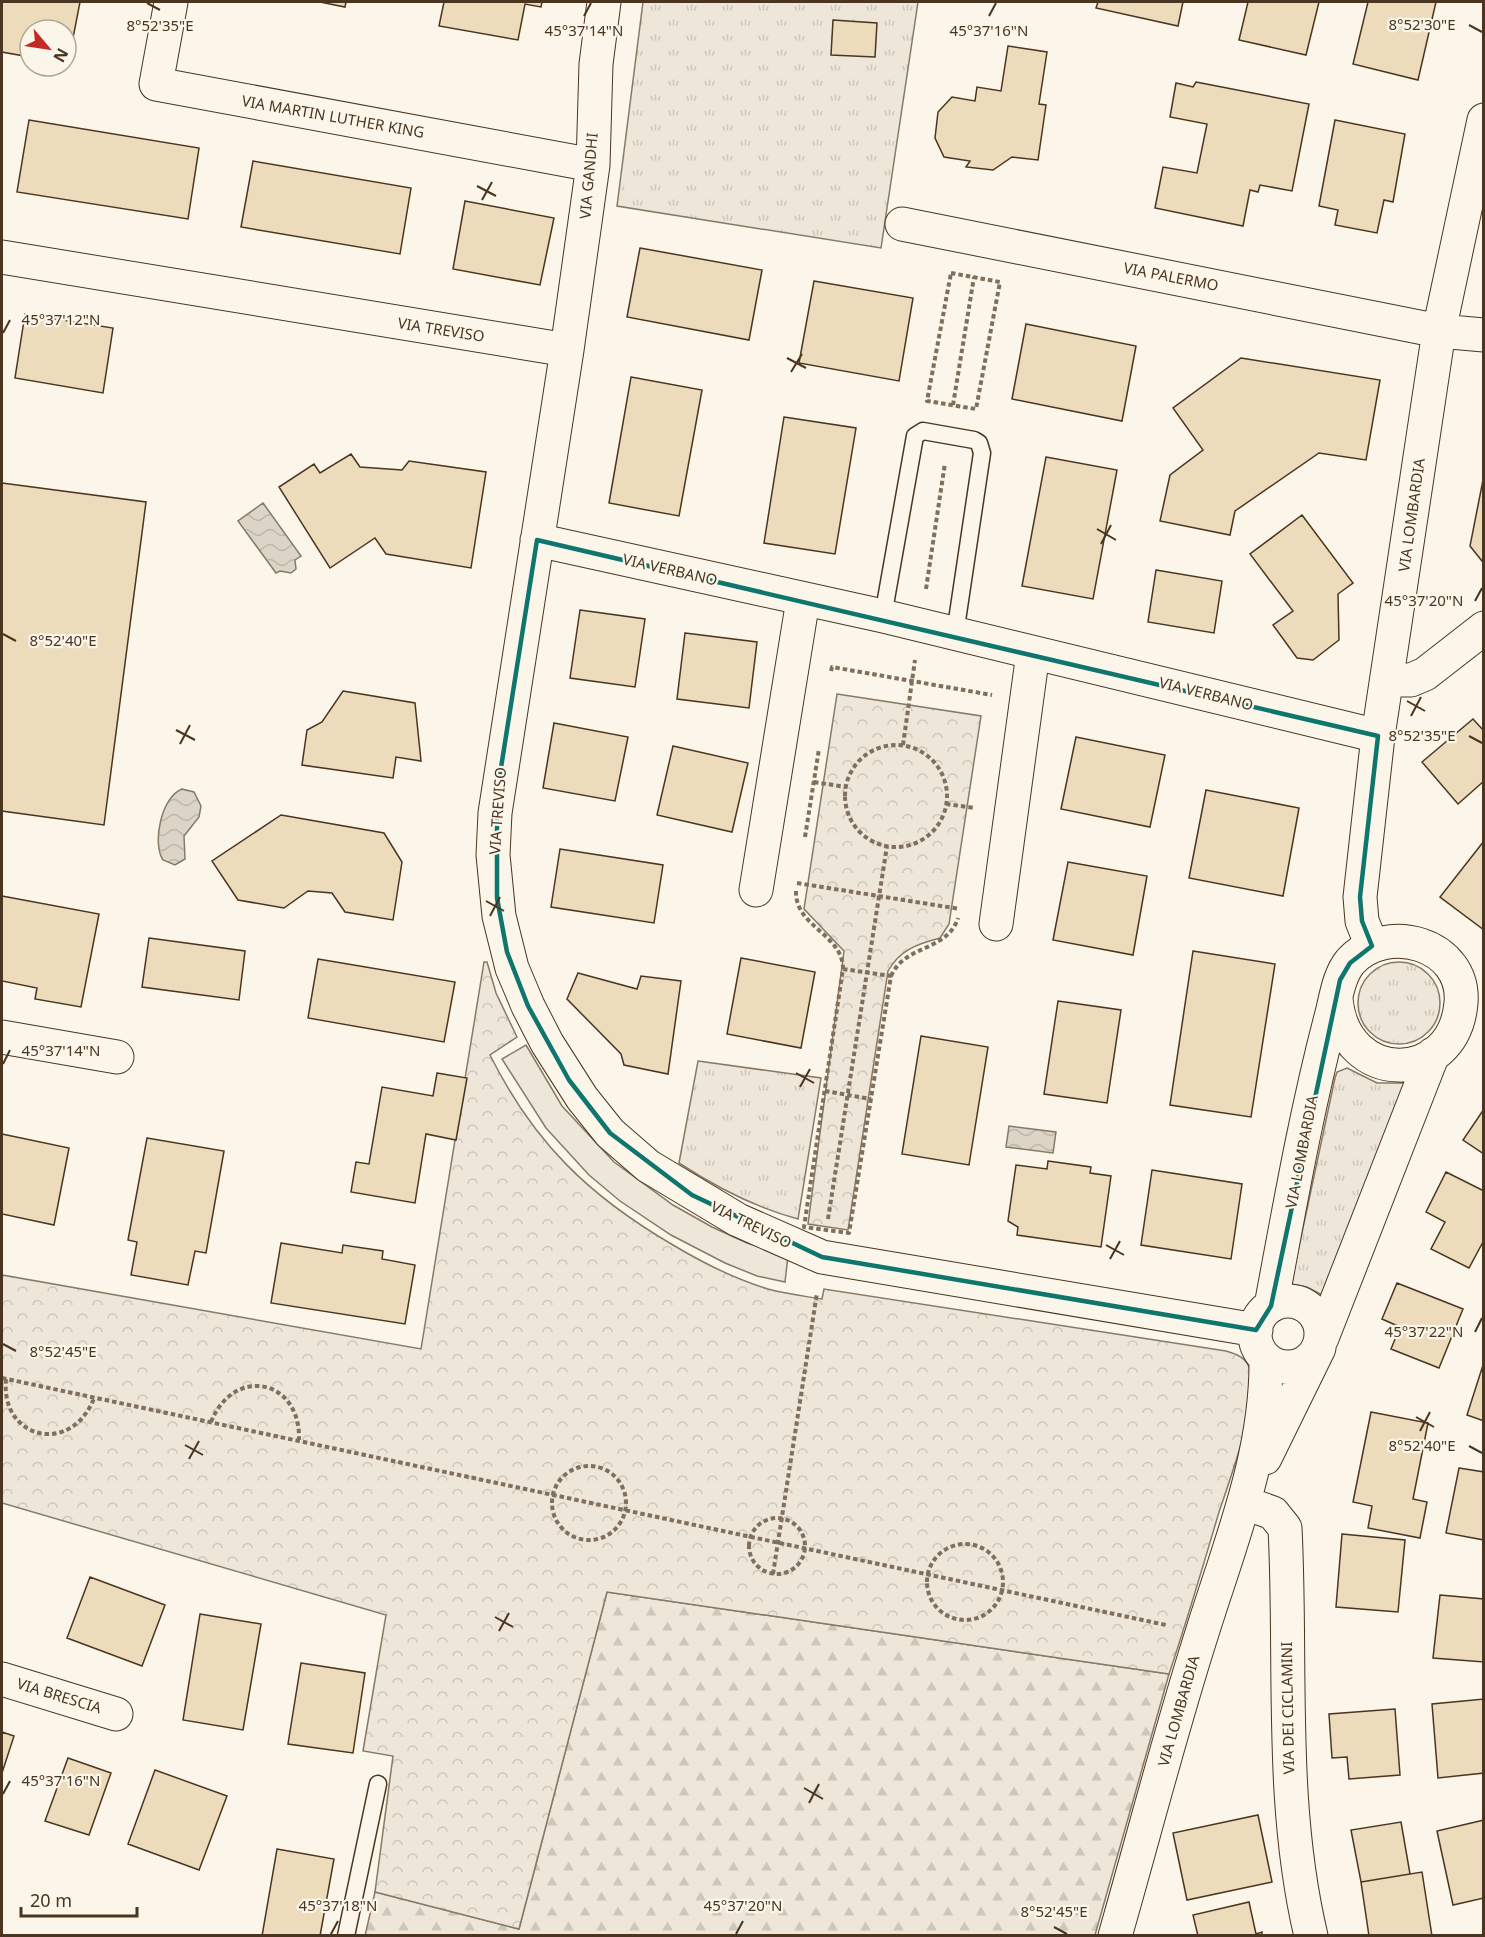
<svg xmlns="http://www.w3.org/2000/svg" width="1485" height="1937" font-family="'Noto Sans',sans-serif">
	<defs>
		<pattern id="grass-tufts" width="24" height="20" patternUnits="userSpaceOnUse" patternTransform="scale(1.5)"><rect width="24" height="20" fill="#ede6d9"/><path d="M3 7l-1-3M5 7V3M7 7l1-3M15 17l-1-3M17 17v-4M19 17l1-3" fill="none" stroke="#cdc6ba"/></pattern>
		<pattern id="forest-firs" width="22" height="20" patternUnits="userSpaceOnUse" patternTransform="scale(1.5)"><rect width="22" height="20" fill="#ede6d9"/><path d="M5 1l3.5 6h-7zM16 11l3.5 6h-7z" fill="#cdc6ba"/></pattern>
		<pattern id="park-crowns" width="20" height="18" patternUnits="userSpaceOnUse" patternTransform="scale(1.5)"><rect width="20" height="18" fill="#ede6d9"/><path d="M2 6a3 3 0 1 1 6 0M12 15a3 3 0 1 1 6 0" fill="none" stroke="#cdc6ba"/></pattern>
		<pattern id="water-waves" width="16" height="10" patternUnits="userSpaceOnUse" patternTransform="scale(1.5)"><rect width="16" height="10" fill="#dcd4c6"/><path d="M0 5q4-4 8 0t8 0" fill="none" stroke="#beb7aa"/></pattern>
	</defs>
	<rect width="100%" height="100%" fill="#fbf6e9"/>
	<path fill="url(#grass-tufts)" stroke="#887966" stroke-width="1.5" d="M 643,2 L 918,2 L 881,248 L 617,206 Z
		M1358 1003a41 41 0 1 1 82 0a41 41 0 1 1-82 0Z
		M 698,1061 L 821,1078 L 798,1219 C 754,1207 717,1188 679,1163 Z
		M 1347,1068 L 1377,1083 L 1407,1083 L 1322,1295 L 1307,1287 L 1291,1284 L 1335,1078 L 1337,1072 Z"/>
	<path fill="url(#forest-firs)" stroke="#887966" stroke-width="1.5" d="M 607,1592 L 1169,1674 L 1095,1935 L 365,1936 L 375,1892 L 519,1929 Z"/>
	<path fill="url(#park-crowns)" stroke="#887966" stroke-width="1.5" d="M 837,694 L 981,716 L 949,924 L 940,938 C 917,944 900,950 888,971 L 848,1230 L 808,1224 L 844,951 L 804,909 Z
		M 484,962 L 487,962 L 496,993 L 517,1037 L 490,1055 C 534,1143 589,1196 673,1245 C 703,1263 735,1279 768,1289 C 786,1294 804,1296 822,1299 L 824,1289 L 1226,1351 C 1237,1354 1247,1358 1250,1370 C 1259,1402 1230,1479 1219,1512 C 1203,1566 1187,1621 1169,1674 L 607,1592 L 519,1929 L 375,1892 L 393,1756 L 363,1751 L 386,1615 L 2,1503 L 2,1275 L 421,1349 Z"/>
	<path fill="#ede7d9" stroke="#887966" stroke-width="1.5" d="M 526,1045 L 562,1106 L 614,1162 L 673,1205 L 712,1227 L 747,1243 L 788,1256 L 785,1282 L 757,1276 L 725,1263 L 671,1235 L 620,1201 L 589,1175 L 546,1128 L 502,1059 Z"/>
	<path fill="url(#water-waves)" stroke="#887966" stroke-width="1.5" d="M 263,503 L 301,556 L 295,560 L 296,569 L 291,573 L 280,571 L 276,573 L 238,521 Z
		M 182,789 L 194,792 L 201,806 L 199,817 L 184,836 L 185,859 L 175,865 L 163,860 C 152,844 161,797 182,789 Z
		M 1009,1126 L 1056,1132 L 1053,1153 L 1006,1147 Z"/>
	<path fill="#ecdcbc" stroke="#4a3520" stroke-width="1.5" d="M 2,2 L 80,2 L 68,64 L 66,64 L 66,30 L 30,30 L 30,57 L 2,52 Z
		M 320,2 L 346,2 L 345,7 Z
		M 438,2 L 542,2 L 541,7 L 525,4 L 518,40 L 439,26 L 444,2 Z
		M 1098,2 L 1183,2 L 1178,26 L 1096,8 Z
		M 1248,2 L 1319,2 L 1306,55 L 1239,40 Z
		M 1368,2 L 1436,2 L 1418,80 L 1353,64 Z
		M 833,20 L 877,23 L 875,57 L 831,55 Z
		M 1008,46 L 1047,52 L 1039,104 L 1046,105 L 1038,160 L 1012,157 L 993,170 L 966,167 L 970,161 L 944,157 L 935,138 L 938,112 L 952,97 L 975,101 L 977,87 L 1001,91 Z
		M 1196,82 L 1309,104 L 1292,191 L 1260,185 L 1258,192 L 1250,190 L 1243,226 L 1155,208 L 1163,167 L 1197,173 L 1207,124 L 1170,117 L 1176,83 L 1193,87 Z
		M 29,120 L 199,148 L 188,219 L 17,192 Z
		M 1335,120 L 1405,134 L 1393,202 L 1384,200 L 1377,233 L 1335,225 L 1338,210 L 1319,206 Z
		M 253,161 L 411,188 L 400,254 L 241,227 Z
		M 465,201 L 554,218 L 540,285 L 453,269 Z
		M 640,248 L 762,270 L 749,340 L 627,317 Z
		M 814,281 L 913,298 L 899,381 L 799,363 Z
		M 25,314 L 113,328 L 103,393 L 15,378 Z
		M 1026,324 L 1136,346 L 1122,421 L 1012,399 Z
		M 1241,358 L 1380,380 L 1366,460 L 1319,453 L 1235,511 L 1230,535 L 1160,521 L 1170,475 L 1203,450 L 1173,408 Z
		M 631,377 L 702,390 L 679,516 L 609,503 Z
		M 784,417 L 856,428 L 835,554 L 764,543 Z
		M 351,454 L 360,467 L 402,470 L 409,461 L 486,472 L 471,568 L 386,554 L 375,538 L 330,568 L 279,487 L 314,464 L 320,473 Z
		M 1046,457 L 1117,470 L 1093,599 L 1022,586 Z
		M 1484,475 L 1484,560 L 1482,561 L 1470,546 Z
		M 2,483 L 146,502 L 104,825 L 2,811 Z
		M 1302,515 L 1353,583 L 1338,594 L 1339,640 L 1313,660 L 1297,658 L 1273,625 L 1293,611 L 1250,554 Z
		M 1156,570 L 1222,581 L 1214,633 L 1148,622 Z
		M 580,610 L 645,619 L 635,687 L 570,678 Z
		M 685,633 L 757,642 L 749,708 L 677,699 Z
		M 343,691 L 415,703 L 421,761 L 396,757 L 393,778 L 302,765 L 307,730 L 322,722 Z
		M 1473,719 L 1484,731 L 1484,781 L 1458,804 L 1422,762 Z
		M 554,723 L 628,737 L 615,801 L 543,788 Z
		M 1076,737 L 1165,755 L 1150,827 L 1061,809 Z
		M 673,746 L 748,763 L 732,832 L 657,815 Z
		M 1206,790 L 1299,808 L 1283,896 L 1189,878 Z
		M 281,815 L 384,833 L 402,862 L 393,920 L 345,912 L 332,893 L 308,891 L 284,908 L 238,900 L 212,861 Z
		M 1484,841 L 1484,930 L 1440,897 Z
		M 560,849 L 663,865 L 654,923 L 551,907 Z
		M 1068,862 L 1147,876 L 1133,955 L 1053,940 Z
		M 2,896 L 99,914 L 81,1007 L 35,999 L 37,988 L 2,981 Z
		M 149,938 L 245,951 L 239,1000 L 142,987 Z
		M 1193,951 L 1275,964 L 1251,1117 L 1170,1105 Z
		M 741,958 L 815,972 L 801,1048 L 727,1034 Z
		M 318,959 L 455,982 L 444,1042 L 308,1018 Z
		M 578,973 L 637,989 L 641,976 L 681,981 L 668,1074 L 624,1065 L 621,1054 L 567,999 Z
		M 1058,1001 L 1121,1010 L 1107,1103 L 1044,1094 Z
		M 921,1036 L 988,1047 L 969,1165 L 902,1154 Z
		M 437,1073 L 467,1078 L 456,1140 L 426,1134 L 415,1203 L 351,1192 L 356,1162 L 369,1164 L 382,1087 L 433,1096 Z
		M 1484,1109 L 1484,1154 L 1463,1140 Z
		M 2,1134 L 69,1148 L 54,1225 L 2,1214 Z
		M 147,1138 L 224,1151 L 206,1253 L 195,1251 L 188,1285 L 131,1275 L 137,1242 L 128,1240 Z
		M 1048,1161 L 1091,1167 L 1090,1173 L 1111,1176 L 1101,1247 L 1017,1235 L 1018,1227 L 1008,1221 L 1016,1165 L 1047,1169 Z
		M 1152,1170 L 1242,1184 L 1231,1259 L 1141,1245 Z
		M 1446,1172 L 1484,1191 L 1484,1240 L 1469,1268 L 1431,1249 L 1445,1222 L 1426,1212 Z
		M 281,1243 L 342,1253 L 343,1245 L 383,1251 L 382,1259 L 415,1265 L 405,1324 L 271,1303 Z
		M 1397,1283 L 1463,1309 L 1439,1368 L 1391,1349 L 1400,1327 L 1382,1319 Z
		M 1484,1362 L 1484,1421 L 1467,1415 Z
		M 1371,1412 L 1428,1423 L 1413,1499 L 1427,1502 L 1420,1538 L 1368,1528 L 1372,1506 L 1353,1502 Z
		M 1459,1468 L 1484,1472 L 1484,1540 L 1446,1533 Z
		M 1342,1534 L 1405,1540 L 1398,1612 L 1336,1607 Z
		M 90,1577 L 165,1605 L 142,1666 L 67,1638 Z
		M 1440,1595 L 1484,1599 L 1484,1662 L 1433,1658 Z
		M 200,1614 L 261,1624 L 243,1730 L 183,1720 Z
		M 301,1663 L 365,1673 L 353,1753 L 288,1744 Z
		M 1484,1699 L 1484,1773 L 1438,1778 L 1432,1704 Z
		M 1395,1709 L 1400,1775 L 1349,1779 L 1347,1757 L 1332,1758 L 1329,1714 Z
		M 2,1732 L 14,1736 L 2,1773 Z
		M 68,1758 L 111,1773 L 89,1835 L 45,1821 Z
		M 155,1770 L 227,1796 L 199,1870 L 128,1844 Z
		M 1258,1815 L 1272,1882 L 1187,1900 L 1173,1833 Z
		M 1484,1820 L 1484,1898 L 1453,1905 L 1437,1831 Z
		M 1401,1822 L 1410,1874 L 1361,1882 L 1351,1830 Z
		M 277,1849 L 334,1859 L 320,1936 L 262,1936 Z
		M 1422,1872 L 1432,1936 L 1369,1936 L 1361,1882 Z
		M 1249,1902 L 1256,1934 L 1262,1932 L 1262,1936 L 1198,1936 L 1193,1915 Z"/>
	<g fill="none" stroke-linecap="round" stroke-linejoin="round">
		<defs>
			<path id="service" d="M 883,616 L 915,436 L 923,431 L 974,440 L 979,443 L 982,453 L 955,634
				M 346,1936 L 378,1784"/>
			<path id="minor" d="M 171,2 L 156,84 L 593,165
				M 604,2 L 596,64 L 593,165 L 567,350 L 495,813 L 493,855 L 499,916 L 512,968 L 528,1006 L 547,1043 L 582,1098 L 610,1133 L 648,1166 L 738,1220 L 822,1257 L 1256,1330
				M 902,224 L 1439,331 L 1484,335
				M 2,257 L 567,350
				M 537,540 L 883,616 L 1378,736
				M 1387,680 L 1411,680 L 1425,674 L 1484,628
				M 756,890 L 803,600
				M 996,924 L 1033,653
				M 1372,946 L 1362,921 L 1360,897 L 1378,736 L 1439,331 L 1484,120
				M 2,1037 L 117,1057
				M1255 1334a33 33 0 1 1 66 0a33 33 0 1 1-66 0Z
				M 1271,1306 C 1289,1210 1306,1112 1331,1017 C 1336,999 1338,977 1350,962 C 1386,921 1466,944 1461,1003 C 1454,1086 1344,1087 1336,999
				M 1322,1338 L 1433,1054
				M 1265,1458 L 1319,1348
				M 1245,1503 L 1273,1513 L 1285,1528 C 1292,1664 1279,1801 1311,1936
				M 2,1679 L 116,1714
				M 1115,1936 C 1144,1835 1170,1733 1202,1633 C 1230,1543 1267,1455 1266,1359"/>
		</defs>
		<use href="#service" stroke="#4a3520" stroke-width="19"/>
		<use href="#minor" stroke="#4a3520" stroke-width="35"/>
		<path stroke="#7f6f5c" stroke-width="4" stroke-dasharray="4.5 3" stroke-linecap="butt" d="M 951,273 L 1000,282 L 976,409 L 927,401 Z
			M 953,405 L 974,277
			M 926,589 L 945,463
			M 831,671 L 832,667 L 992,695
			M 903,745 L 915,660
			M845 796a51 51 0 1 1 102 0a51 51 0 1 1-102 0Z
			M 814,782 L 846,787
			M 946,804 L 975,808
			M 805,837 L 819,749
			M 797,883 L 960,909
			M 796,891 C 795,927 843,934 843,969
			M 843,969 L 891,976 L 849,1233 L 804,1227 Z
			M 891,976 C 905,944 947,952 958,918
			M 825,1091 L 871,1099
			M 828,1219 L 887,846
			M 2,1378 L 1166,1625
			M 6,1379 C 0,1440 72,1456 94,1398
			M 211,1422 C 234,1365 301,1379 299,1440
			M552 1503a37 37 0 1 1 74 0a37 37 0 1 1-74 0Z
			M749 1546a28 28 0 1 1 56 0a28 28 0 1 1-56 0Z
			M927 1582a38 38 0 1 1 76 0a38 38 0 1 1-76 0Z
			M 773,1574 L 817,1293"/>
		<use href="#service" stroke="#fbf6e9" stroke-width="16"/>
		<use href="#minor" stroke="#fbf6e9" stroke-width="33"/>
	</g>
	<path fill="none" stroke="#0f766e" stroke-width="4.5" stroke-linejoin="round" d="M 537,540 L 1378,736 L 1360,897 L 1362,921 L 1372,946 L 1350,963 L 1340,980 L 1271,1306 L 1256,1330 L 822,1257 L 692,1195 L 610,1133 L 569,1080 L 528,1006 L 507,952 L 497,898 L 497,793 Z"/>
	<path fill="none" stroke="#4a3520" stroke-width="2" d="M 147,3 L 160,10M 584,16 L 591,3M 989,16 L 996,3M 1469,25 L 1482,32M 477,186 L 496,196M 482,200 L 492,182M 3,333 L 10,320M 787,358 L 806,368M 791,372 L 802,354M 1097,529 L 1116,540M 1101,544 L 1111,525M 1475,601 L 1482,588M 3,634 L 16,641M 1407,701 L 1425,711M 1411,716 L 1421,697M 176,730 L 195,740M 1469,736 L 1482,743M 180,744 L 190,725M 486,901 L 504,911M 490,916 L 500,897M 3,1064 L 10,1050M 796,1073 L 814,1083M 800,1087 L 810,1069M 1106,1245 L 1124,1255M 1110,1259 L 1120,1241M 1475,1332 L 1482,1318M 3,1344 L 16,1351M 1416,1417 L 1434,1427M 1420,1431 L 1430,1412M 185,1445 L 203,1455M 1469,1446 L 1482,1453M 189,1459 L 199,1441M 495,1617 L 513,1627M 499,1631 L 509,1613M 804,1788 L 823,1799M 3,1794 L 10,1781M 809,1803 L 819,1784M 1054,1927 L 1067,1934M 331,1934 L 338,1921M 736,1934 L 743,1921"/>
	<g text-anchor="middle" stroke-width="4.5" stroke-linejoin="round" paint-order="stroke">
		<g font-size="15" fill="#4a3520" stroke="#fbf6e9">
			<text transform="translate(333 117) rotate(10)" y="5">VIA MARTIN LUTHER KING</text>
			<text transform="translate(589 176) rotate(-85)" y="5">VIA GANDHI</text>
			<text transform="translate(1171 277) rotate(11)" y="5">VIA PALERMO</text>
			<text transform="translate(441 330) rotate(9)" y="5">VIA TREVISO</text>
			<text transform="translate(1412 515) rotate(-82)" y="5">VIA LOMBARDIA</text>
			<text transform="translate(670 570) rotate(13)" y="5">VIA VERBANO</text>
			<text transform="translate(1206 694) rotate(14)" y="5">VIA VERBANO</text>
			<text transform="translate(498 811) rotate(-86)" y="5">VIA TREVISO</text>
			<text transform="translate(1302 1152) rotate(-79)" y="5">VIA LOMBARDIA</text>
			<text transform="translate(751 1225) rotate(26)" y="5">VIA TREVISO</text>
			<text transform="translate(59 1696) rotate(17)" y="5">VIA BRESCIA</text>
			<text transform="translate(1288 1708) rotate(-91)" y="5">VIA DEI CICLAMINI</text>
			<text transform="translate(1179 1711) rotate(-74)" y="5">VIA LOMBARDIA</text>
		</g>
	</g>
	<g font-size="15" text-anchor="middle" fill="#4a3520" stroke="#fbf6e9" stroke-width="4.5" stroke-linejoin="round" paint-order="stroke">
		<text x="1422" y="30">8°52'30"E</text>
		<text x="160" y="31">8°52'35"E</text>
		<text x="584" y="36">45°37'14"N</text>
		<text x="989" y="36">45°37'16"N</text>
		<text x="61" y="325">45°37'12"N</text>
		<text x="1424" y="606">45°37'20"N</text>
		<text x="63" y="646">8°52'40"E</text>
		<text x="1422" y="741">8°52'35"E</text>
		<text x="61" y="1056">45°37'14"N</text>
		<text x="1424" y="1337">45°37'22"N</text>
		<text x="63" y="1357">8°52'45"E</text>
		<text x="1422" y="1451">8°52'40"E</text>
		<text x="61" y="1786">45°37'16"N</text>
		<text x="338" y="1911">45°37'18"N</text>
		<text x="743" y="1911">45°37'20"N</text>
		<text x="1054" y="1917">8°52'45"E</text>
	</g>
	<rect width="1485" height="1937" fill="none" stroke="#4a3520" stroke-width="6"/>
	<g transform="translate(48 48) rotate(119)"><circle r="28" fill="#fbf6e9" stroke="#b4a999" stroke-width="1.5"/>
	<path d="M0-4.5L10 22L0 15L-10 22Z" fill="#c62828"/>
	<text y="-9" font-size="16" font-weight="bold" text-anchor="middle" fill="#4a3520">N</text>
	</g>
	<path d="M21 1907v9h116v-9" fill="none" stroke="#4a3520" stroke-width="3"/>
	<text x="30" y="1907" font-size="18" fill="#4a3520" stroke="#fbf6e9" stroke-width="4.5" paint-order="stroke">20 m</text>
</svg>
